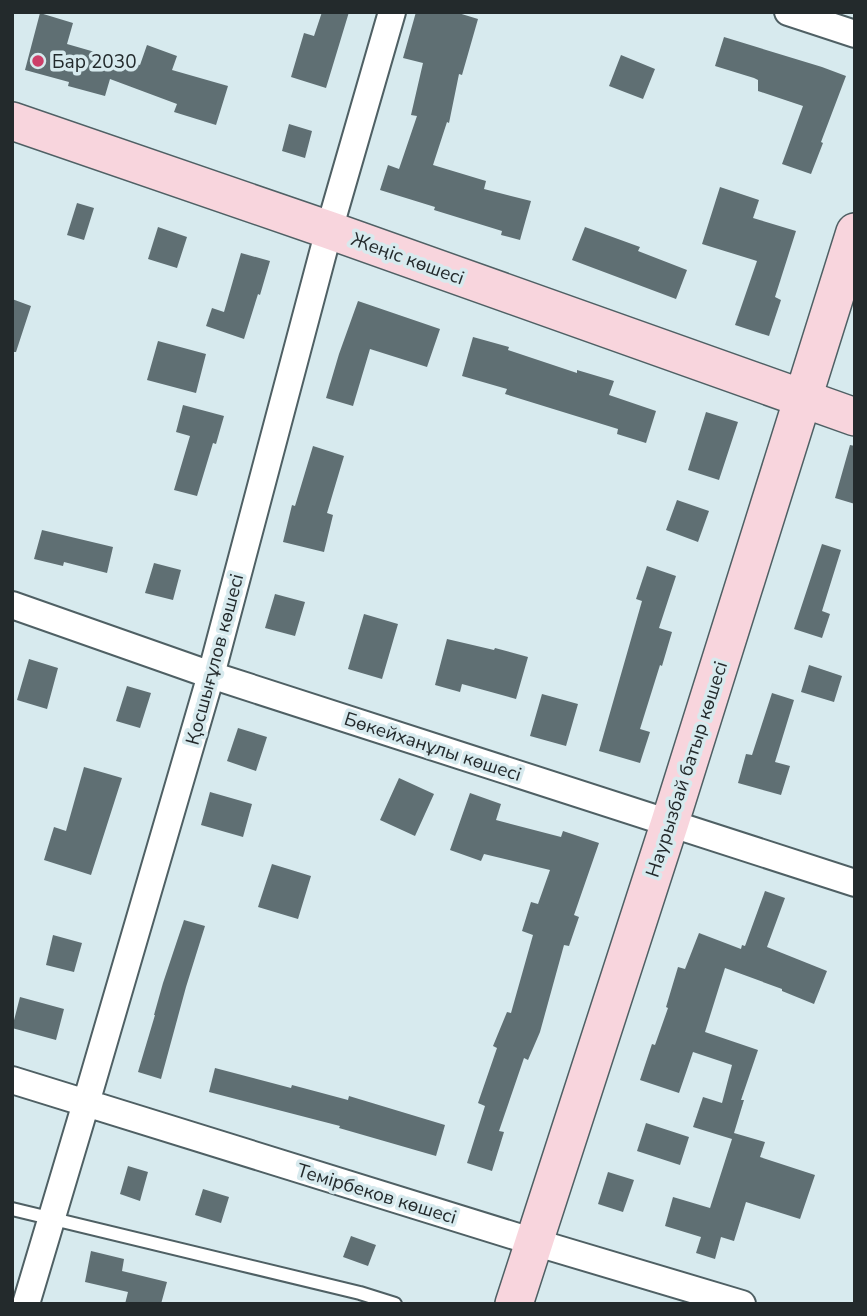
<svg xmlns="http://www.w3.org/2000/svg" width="867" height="1316" font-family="'Nunito Sans',sans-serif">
	<rect width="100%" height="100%" fill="#d7eaee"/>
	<path fill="#5f6f73" d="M 322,12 L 349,12 L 326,88 L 291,77 L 304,33 L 314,36 Z
		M 416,12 L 455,12 L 478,19 L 462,75 L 459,74 L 449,123 L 447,122 L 433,165 L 486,181 L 484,189 L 531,201 L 520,240 L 501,235 L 502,231 L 434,210 L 435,207 L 380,190 L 388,165 L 399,169 L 417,116 L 411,115 L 423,63 L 403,58 Z
		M 40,13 L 73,23 L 67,44 L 140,65 L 147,45 L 177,56 L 172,70 L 228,86 L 216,125 L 174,112 L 177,104 L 110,79 L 105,96 L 68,86 L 69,82 L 25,70 Z
		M 724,37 L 822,67 L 846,76 L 821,142 L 823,143 L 811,174 L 782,164 L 803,106 L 758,91 L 758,80 L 754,78 L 715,66 Z
		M 621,55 L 655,69 L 643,99 L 609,86 Z
		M 289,124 L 312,131 L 305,158 L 282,151 Z
		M 720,187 L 759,200 L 753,218 L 796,231 L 775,297 L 781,300 L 769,336 L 735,325 L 757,261 L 702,244 Z
		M 77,203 L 94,208 L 84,240 L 67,235 Z
		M 158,227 L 187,237 L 177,268 L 148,259 Z
		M 585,227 L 640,247 L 638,251 L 687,270 L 676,299 L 572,260 Z
		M 241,253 L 270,261 L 260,295 L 258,294 L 244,339 L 206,326 L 212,308 L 224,312 Z
		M 12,299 L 31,306 L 16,352 L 12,352 Z
		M 358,301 L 440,329 L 427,367 L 370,349 L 353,406 L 326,398 L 339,354 Z
		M 473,337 L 509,347 L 508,350 L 577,373 L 577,370 L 614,381 L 609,395 L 656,411 L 646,443 L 617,434 L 618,429 L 505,394 L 507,389 L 462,376 Z
		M 158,341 L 206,354 L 196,393 L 147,380 Z
		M 183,405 L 224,416 L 216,444 L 213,443 L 197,496 L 174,490 L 190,436 L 176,432 Z
		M 706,412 L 738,422 L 719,480 L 688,470 Z
		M 850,445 L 855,446 L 855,504 L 835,498 Z
		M 313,446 L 344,456 L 327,513 L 333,515 L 324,552 L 283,542 L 292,505 L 295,506 Z
		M 677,500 L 709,511 L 698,542 L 666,530 Z
		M 42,530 L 113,547 L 107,573 L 64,562 L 63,566 L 34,559 Z
		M 822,544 L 841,550 L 822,611 L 830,614 L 822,638 L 794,629 Z
		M 154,563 L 181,570 L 173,600 L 145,593 Z
		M 647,566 L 676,576 L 659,628 L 672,632 L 662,666 L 660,665 L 640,729 L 650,732 L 640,763 L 599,751 L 642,601 L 636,599 Z
		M 275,594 L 305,602 L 295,636 L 265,628 Z
		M 364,614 L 398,624 L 382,679 L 348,669 Z
		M 447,639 L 494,650 L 495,648 L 528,657 L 516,699 L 462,684 L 460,692 L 435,685 Z
		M 29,659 L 58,668 L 47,709 L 17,700 Z
		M 809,665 L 842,676 L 834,702 L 801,692 Z
		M 127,686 L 151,693 L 140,728 L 116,721 Z
		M 772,693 L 794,700 L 775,762 L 790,766 L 781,795 L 738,783 L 746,754 L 752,755 Z
		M 542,694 L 578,704 L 566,746 L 530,736 Z
		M 238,728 L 267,737 L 256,771 L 227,761 Z
		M 84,767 L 122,778 L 91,875 L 44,860 L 54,827 L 66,831 Z
		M 399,778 L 434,794 L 415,836 L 380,820 Z
		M 210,792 L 252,804 L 243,837 L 201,825 Z
		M 470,793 L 501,804 L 496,820 L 561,837 L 563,831 L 599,843 L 574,915 L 579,917 L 569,946 L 564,945 L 540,1032 L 528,1060 L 524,1058 L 499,1131 L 504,1132 L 492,1171 L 467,1163 L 485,1106 L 478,1103 L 497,1048 L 493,1046 L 507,1012 L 511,1013 L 533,935 L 522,931 L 531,902 L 538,904 L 550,870 L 484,854 L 481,861 L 450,850 Z
		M 272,864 L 311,876 L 298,919 L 258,907 Z
		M 765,891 L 785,898 L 767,947 L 827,971 L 814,1004 L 782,991 L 782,989 L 725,968 L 705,1032 L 758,1050 L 741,1100 L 744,1100 L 734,1133 L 765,1142 L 760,1157 L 815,1175 L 800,1219 L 746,1202 L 734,1241 L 721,1237 L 715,1259 L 696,1253 L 701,1237 L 665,1226 L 673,1197 L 710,1208 L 732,1139 L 693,1127 L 703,1097 L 722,1103 L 732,1065 L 693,1052 L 679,1093 L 640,1080 L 652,1044 L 655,1045 L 668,1008 L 666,1007 L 678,967 L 685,969 L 699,933 L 741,949 L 742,945 L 745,946 Z
		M 184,920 L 205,926 L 186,987 L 161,1079 L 138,1072 L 155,1015 L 154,1015 L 163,983 Z
		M 53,935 L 82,943 L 74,972 L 46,965 Z
		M 20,997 L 64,1009 L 56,1040 L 12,1028 Z
		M 215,1068 L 291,1088 L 292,1085 L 348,1100 L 349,1096 L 445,1125 L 436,1156 L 339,1128 L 340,1126 L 209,1092 Z
		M 646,1123 L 689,1137 L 680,1165 L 637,1151 Z
		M 128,1166 L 148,1172 L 140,1201 L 120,1194 Z
		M 608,1172 L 634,1180 L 623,1212 L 598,1204 Z
		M 203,1189 L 229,1197 L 221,1223 L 195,1215 Z
		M 351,1236 L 376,1245 L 368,1266 L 343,1257 Z
		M 91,1251 L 124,1259 L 122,1271 L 167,1282 L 161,1304 L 125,1304 L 128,1292 L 85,1282 Z"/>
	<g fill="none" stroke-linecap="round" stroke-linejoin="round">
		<defs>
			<path id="lane" d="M 12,1209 L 360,1293 L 395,1304"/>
			<path id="street" d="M 788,12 L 855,34
				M 12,605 L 211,675 L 855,883
				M 12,1080 L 534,1242 L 742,1304
				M 26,1304 L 86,1103 L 211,675 L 329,230 L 392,12"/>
			<path id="secondary" d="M 12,121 L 329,230 L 855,417
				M 514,1304 L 670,822 L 855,232"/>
		</defs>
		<use href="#lane" stroke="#4f6064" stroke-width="16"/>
		<use href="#street" stroke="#4f6064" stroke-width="30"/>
		<use href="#secondary" stroke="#4f6064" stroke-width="40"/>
		<use href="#lane" stroke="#fff" stroke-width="12"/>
		<use href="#street" stroke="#fff" stroke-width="26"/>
		<use href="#secondary" stroke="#f8d5dd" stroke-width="37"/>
	</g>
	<circle fill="#cd3f69" stroke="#d7eaee" stroke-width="2.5" cx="38" cy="61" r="7"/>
	<g text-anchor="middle" stroke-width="7" stroke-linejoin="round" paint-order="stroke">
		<g font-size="19" fill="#232a2c" stroke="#d7eaee" text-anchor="start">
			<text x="52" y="68">Бар 2030</text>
		</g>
		<g font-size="19" fill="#232a2c" stroke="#d7eaee">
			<text transform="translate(408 258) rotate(20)" y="7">Жеңіс көшесі</text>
			<text transform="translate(214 659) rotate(-75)" y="7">Қосшығұлов көшесі</text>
			<text transform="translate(433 746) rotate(18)" y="7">Бөкейханұлы көшесі</text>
			<text transform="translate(686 769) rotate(-72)" y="7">Наурызбай батыр көшесі</text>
			<text transform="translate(377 1193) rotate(17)" y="7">Темірбеков көшесі</text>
		</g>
	</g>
	<rect width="867" height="1316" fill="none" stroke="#232a2c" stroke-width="28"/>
</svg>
